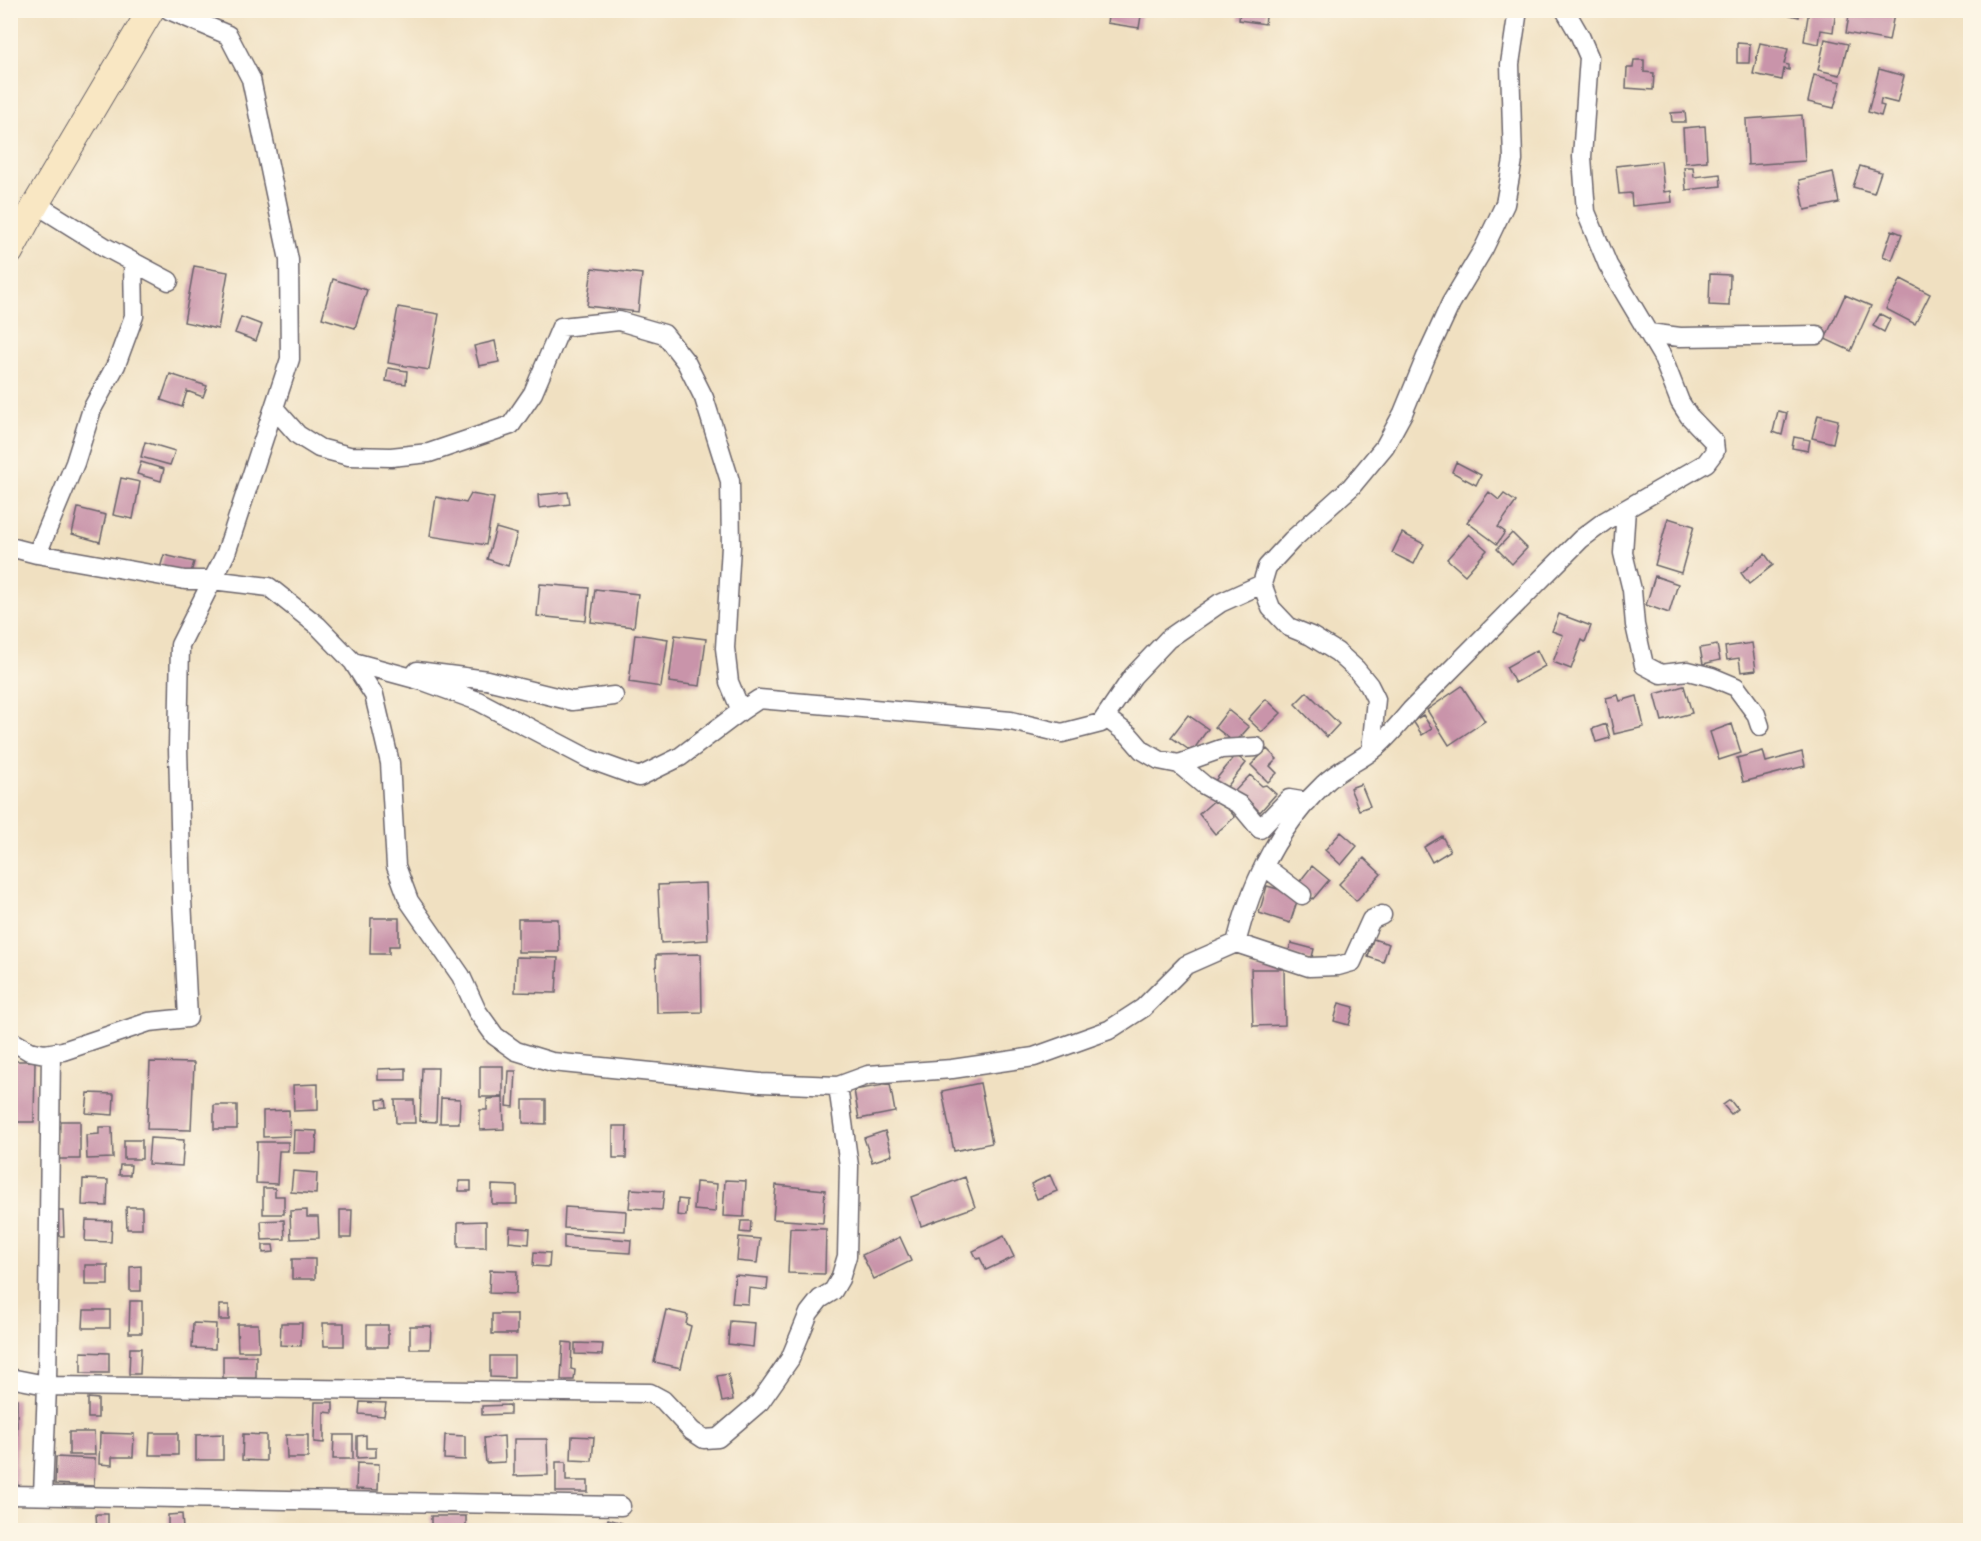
<svg xmlns="http://www.w3.org/2000/svg" width="1981" height="1541" font-family="'Old Standard TT',serif">
	<rect width="100%" height="100%" fill="#fcf5e5"/>
	<filter id="ink" filterUnits="userSpaceOnUse"><feTurbulence type="fractalNoise" baseFrequency=".0167" numOctaves="2"/><feDisplacementMap in="SourceGraphic" scale="12" xChannelSelector="R" yChannelSelector="G"/><feConvolveMatrix kernelMatrix="1 2 1 2 8 2 1 2 1" color-interpolation-filters="sRGB"/></filter>
	<filter id="wash" filterUnits="userSpaceOnUse"><feTurbulence type="fractalNoise" baseFrequency=".008" numOctaves="4" result="noise"/><feDisplacementMap in="SourceGraphic" scale="24" xChannelSelector="R" yChannelSelector="G"/><feGaussianBlur stdDeviation="1.35" result="paint"/><feColorMatrix in="noise" values="0 0 0 0 0 0 0 0 0 0 0 0 0 0 0 0 0 1.4 0 .05"/><feComposite in="paint" operator="in"/></filter>
	<g filter="url(#wash)">
		<rect width="100%" height="100%" fill="#f0e0c1"/>
		<g id="blocks">
			<path fill="#c994aa" d="M 1109,10 L 1142,10 L 1139,28 L 1107,23 Z
				M 1240,10 L 1267,10 L 1265,24 L 1239,20 Z
				M 1450,10 L 1485,10 L 1485,16 L 1450,13 Z
				M 1770,10 L 1800,10 L 1799,17 Z
				M 1809,10 L 1836,10 L 1833,32 L 1821,30 L 1819,44 L 1804,41 Z
				M 1850,10 L 1874,10 L 1894,14 L 1889,41 L 1846,33 Z
				M 1825,39 L 1848,44 L 1840,75 L 1818,70 Z
				M 1737,43 L 1750,44 L 1749,63 L 1737,63 Z
				M 1760,43 L 1788,49 L 1784,64 L 1789,65 L 1789,70 L 1784,69 L 1782,80 L 1753,74 Z
				M 1634,60 L 1644,60 L 1644,72 L 1654,73 L 1653,90 L 1626,88 L 1627,68 L 1633,68 Z
				M 1879,69 L 1904,76 L 1897,103 L 1881,99 L 1880,105 L 1884,106 L 1881,116 L 1868,112 Z
				M 1814,75 L 1841,82 L 1834,108 L 1808,102 Z
				M 1685,112 L 1686,122 L 1672,122 L 1671,113 Z
				M 1802,115 L 1805,161 L 1748,165 L 1746,119 Z
				M 1705,126 L 1707,161 L 1685,163 L 1683,128 Z
				M 1661,161 L 1664,192 L 1671,191 L 1672,202 L 1632,206 L 1631,193 L 1619,194 L 1616,166 Z
				M 1860,166 L 1881,172 L 1874,193 L 1853,187 Z
				M 1684,167 L 1693,167 L 1694,177 L 1720,174 L 1721,186 L 1686,190 Z
				M 1833,172 L 1839,203 L 1805,210 L 1799,180 Z
				M 1892,230 L 1902,234 L 1892,260 L 1883,256 Z
				M 194,266 L 228,272 L 218,329 L 184,322 Z
				M 592,268 L 642,274 L 638,312 L 587,306 Z
				M 1710,274 L 1730,275 L 1729,306 L 1709,305 Z
				M 333,279 L 367,290 L 355,328 L 322,318 Z
				M 1901,279 L 1930,294 L 1915,324 L 1886,309 Z
				M 1845,295 L 1871,306 L 1851,351 L 1825,339 Z
				M 398,307 L 439,314 L 429,370 L 388,363 Z
				M 1880,314 L 1890,319 L 1884,332 L 1873,326 Z
				M 241,317 L 262,325 L 256,341 L 235,333 Z
				M 495,341 L 499,362 L 479,366 L 474,346 Z
				M 388,368 L 407,371 L 406,384 L 386,381 Z
				M 170,374 L 207,386 L 203,397 L 187,391 L 182,407 L 161,400 Z
				M 1778,411 L 1787,413 L 1782,435 L 1773,432 Z
				M 1818,415 L 1838,420 L 1833,443 L 1812,438 Z
				M 1794,437 L 1810,440 L 1808,451 L 1792,448 Z
				M 145,442 L 175,451 L 170,465 L 141,457 Z
				M 141,462 L 164,469 L 161,481 L 137,474 Z
				M 1456,462 L 1481,475 L 1476,485 L 1452,472 Z
				M 121,478 L 140,482 L 133,519 L 113,515 Z
				M 568,492 L 570,504 L 539,508 L 538,495 Z
				M 1489,492 L 1499,500 L 1504,494 L 1516,502 L 1498,527 L 1505,532 L 1497,544 L 1467,522 Z
				M 471,494 L 494,498 L 486,545 L 430,536 L 436,497 L 466,503 Z
				M 78,508 L 106,515 L 100,542 L 72,534 Z
				M 1668,518 L 1694,526 L 1681,573 L 1655,565 Z
				M 496,528 L 517,534 L 508,566 L 487,559 Z
				M 1402,533 L 1424,544 L 1414,564 L 1392,553 Z
				M 1512,533 L 1527,548 L 1512,564 L 1497,549 Z
				M 1469,534 L 1487,550 L 1465,575 L 1447,559 Z
				M 1765,554 L 1773,565 L 1749,584 L 1741,573 Z
				M 164,555 L 194,562 L 190,576 L 160,568 Z
				M 1655,576 L 1678,584 L 1669,613 L 1646,605 Z
				M 540,584 L 589,588 L 586,621 L 537,616 Z
				M 595,589 L 638,594 L 634,627 L 591,622 Z
				M 1559,614 L 1591,626 L 1585,642 L 1582,640 L 1571,669 L 1553,662 L 1563,635 L 1552,631 Z
				M 635,634 L 668,639 L 661,687 L 629,682 Z
				M 675,635 L 706,639 L 700,686 L 669,682 Z
				M 1752,643 L 1756,670 L 1741,672 L 1739,658 L 1727,660 L 1725,647 Z
				M 1717,645 L 1720,660 L 1703,664 L 1700,648 Z
				M 1537,650 L 1545,666 L 1515,683 L 1506,667 Z
				M 1462,686 L 1485,721 L 1449,745 L 1427,710 Z
				M 1684,686 L 1692,713 L 1662,721 L 1655,694 Z
				M 1307,692 L 1339,724 L 1327,737 L 1295,704 Z
				M 1618,695 L 1620,701 L 1637,696 L 1644,727 L 1614,734 L 1606,698 Z
				M 1266,699 L 1281,713 L 1262,732 L 1248,719 Z
				M 1228,710 L 1249,727 L 1235,743 L 1215,727 Z
				M 1188,715 L 1208,729 L 1192,752 L 1171,737 Z
				M 1423,715 L 1432,729 L 1422,735 L 1413,721 Z
				M 1606,724 L 1610,738 L 1596,742 L 1592,729 Z
				M 1732,724 L 1741,753 L 1719,760 L 1710,732 Z
				M 1267,749 L 1277,759 L 1270,766 L 1277,773 L 1268,782 L 1251,765 Z
				M 1763,751 L 1766,762 L 1802,752 L 1805,766 L 1743,782 L 1737,758 Z
				M 1236,755 L 1246,763 L 1223,792 L 1213,783 Z
				M 1250,775 L 1262,786 L 1266,785 L 1276,794 L 1260,812 L 1252,804 L 1249,807 L 1234,792 Z
				M 1361,784 L 1370,806 L 1359,810 L 1350,788 Z
				M 1218,797 L 1235,817 L 1215,834 L 1199,814 Z
				M 1341,832 L 1357,846 L 1341,865 L 1325,850 Z
				M 1442,836 L 1450,851 L 1432,862 L 1424,847 Z
				M 1364,858 L 1381,874 L 1356,901 L 1339,884 Z
				M 1312,866 L 1329,880 L 1313,899 L 1297,885 Z
				M 706,883 L 708,940 L 661,943 L 658,885 Z
				M 1267,886 L 1299,895 L 1290,923 L 1259,913 Z
				M 371,918 L 399,918 L 399,946 L 389,946 L 389,954 L 370,954 Z
				M 518,919 L 558,919 L 559,952 L 518,952 Z
				M 1373,939 L 1389,944 L 1383,962 L 1368,957 Z
				M 1291,943 L 1314,949 L 1311,961 L 1288,954 Z
				M 701,954 L 702,1012 L 657,1013 L 656,955 Z
				M 516,957 L 558,958 L 556,993 L 515,992 Z
				M 1251,969 L 1284,969 L 1285,1025 L 1253,1026 Z
				M 1339,1003 L 1354,1007 L 1349,1025 L 1334,1021 Z
				M 10,1061 L 35,1061 L 34,1122 L 10,1122 Z
				M 150,1062 L 194,1063 L 191,1130 L 147,1129 Z
				M 480,1066 L 503,1066 L 503,1097 L 480,1097 Z
				M 406,1068 L 406,1080 L 378,1080 L 378,1069 Z
				M 422,1068 L 438,1068 L 436,1122 L 420,1121 Z
				M 509,1071 L 516,1071 L 514,1107 L 507,1106 Z
				M 980,1083 L 992,1143 L 954,1151 L 942,1091 Z
				M 318,1084 L 318,1110 L 294,1111 L 293,1085 Z
				M 890,1084 L 895,1112 L 859,1119 L 854,1090 Z
				M 88,1093 L 114,1094 L 113,1115 L 86,1113 Z
				M 441,1098 L 460,1099 L 459,1123 L 440,1123 Z
				M 503,1098 L 504,1129 L 480,1130 L 480,1110 L 487,1110 L 487,1099 Z
				M 386,1099 L 387,1107 L 378,1108 L 377,1100 Z
				M 395,1100 L 414,1100 L 415,1123 L 396,1123 Z
				M 523,1100 L 546,1100 L 546,1124 L 523,1123 Z
				M 1730,1100 L 1737,1109 L 1731,1114 L 1723,1105 Z
				M 214,1105 L 237,1105 L 237,1129 L 214,1129 Z
				M 289,1110 L 290,1136 L 263,1137 L 263,1111 Z
				M 58,1121 L 80,1121 L 80,1159 L 58,1159 Z
				M 613,1126 L 627,1126 L 626,1158 L 613,1158 Z
				M 99,1127 L 112,1127 L 113,1158 L 87,1159 L 86,1135 L 99,1134 Z
				M 294,1130 L 317,1131 L 316,1153 L 293,1153 Z
				M 885,1131 L 892,1155 L 872,1162 L 864,1138 Z
				M 150,1138 L 184,1140 L 182,1166 L 148,1164 Z
				M 124,1140 L 142,1140 L 142,1159 L 124,1159 Z
				M 257,1142 L 288,1142 L 288,1151 L 279,1151 L 277,1184 L 256,1183 Z
				M 120,1165 L 131,1165 L 130,1175 L 119,1175 Z
				M 293,1171 L 317,1173 L 316,1194 L 291,1192 Z
				M 1050,1175 L 1057,1191 L 1037,1199 L 1031,1184 Z
				M 965,1177 L 975,1207 L 921,1226 L 911,1197 Z
				M 83,1179 L 108,1180 L 107,1206 L 82,1205 Z
				M 725,1180 L 746,1181 L 744,1217 L 723,1216 Z
				M 459,1181 L 471,1181 L 471,1191 L 459,1191 Z
				M 696,1182 L 717,1184 L 715,1212 L 694,1210 Z
				M 492,1185 L 517,1186 L 517,1204 L 492,1204 Z
				M 776,1185 L 825,1190 L 823,1223 L 773,1219 Z
				M 263,1188 L 275,1188 L 275,1196 L 284,1196 L 284,1214 L 263,1214 Z
				M 631,1189 L 664,1191 L 662,1210 L 629,1208 Z
				M 678,1199 L 687,1200 L 686,1216 L 677,1215 Z
				M 126,1207 L 142,1207 L 142,1229 L 127,1229 Z
				M 565,1207 L 626,1211 L 625,1231 L 564,1228 Z
				M 307,1210 L 307,1217 L 318,1217 L 319,1238 L 291,1239 L 290,1211 Z
				M 340,1210 L 352,1210 L 351,1238 L 340,1238 Z
				M 53,1211 L 63,1211 L 64,1236 L 53,1236 Z
				M 86,1220 L 112,1221 L 111,1242 L 85,1241 Z
				M 284,1220 L 285,1239 L 262,1240 L 261,1221 Z
				M 486,1221 L 486,1247 L 458,1247 L 458,1222 Z
				M 741,1221 L 751,1221 L 750,1233 L 740,1232 Z
				M 510,1227 L 530,1229 L 529,1244 L 509,1242 Z
				M 790,1228 L 826,1229 L 825,1274 L 788,1273 Z
				M 564,1235 L 631,1240 L 630,1253 L 564,1249 Z
				M 1004,1236 L 1014,1257 L 986,1270 L 980,1258 L 977,1259 L 973,1251 Z
				M 739,1237 L 760,1239 L 757,1263 L 737,1261 Z
				M 900,1237 L 911,1261 L 874,1279 L 862,1255 Z
				M 263,1245 L 273,1245 L 274,1252 L 263,1253 Z
				M 534,1252 L 550,1253 L 549,1267 L 533,1266 Z
				M 292,1259 L 315,1259 L 315,1279 L 292,1279 Z
				M 85,1265 L 108,1265 L 108,1285 L 85,1285 Z
				M 141,1266 L 141,1291 L 130,1291 L 130,1267 Z
				M 490,1270 L 517,1271 L 516,1294 L 489,1293 Z
				M 735,1275 L 768,1278 L 767,1290 L 749,1288 L 748,1304 L 732,1303 Z
				M 130,1301 L 142,1301 L 142,1333 L 129,1333 Z
				M 219,1305 L 229,1305 L 229,1320 L 219,1320 Z
				M 84,1310 L 110,1310 L 110,1328 L 83,1328 Z
				M 666,1310 L 688,1315 L 686,1324 L 691,1326 L 681,1368 L 654,1362 Z
				M 492,1314 L 517,1314 L 517,1334 L 492,1334 Z
				M 730,1321 L 755,1323 L 753,1347 L 728,1344 Z
				M 193,1323 L 216,1324 L 215,1349 L 192,1348 Z
				M 281,1323 L 302,1323 L 301,1346 L 280,1345 Z
				M 323,1323 L 344,1323 L 344,1346 L 324,1346 Z
				M 237,1324 L 258,1324 L 259,1351 L 238,1351 Z
				M 367,1325 L 388,1325 L 388,1347 L 367,1347 Z
				M 410,1326 L 431,1326 L 430,1349 L 410,1349 Z
				M 563,1342 L 572,1343 L 571,1369 L 575,1370 L 574,1380 L 561,1380 Z
				M 575,1343 L 603,1344 L 602,1355 L 575,1354 Z
				M 130,1348 L 141,1348 L 140,1374 L 129,1374 Z
				M 81,1352 L 109,1353 L 109,1373 L 81,1373 Z
				M 223,1356 L 256,1356 L 256,1378 L 223,1378 Z
				M 490,1356 L 514,1356 L 514,1378 L 490,1377 Z
				M 728,1374 L 733,1400 L 722,1402 L 717,1376 Z
				M 88,1398 L 98,1399 L 98,1418 L 88,1418 Z
				M 10,1399 L 17,1399 L 17,1487 L 10,1487 Z
				M 315,1402 L 333,1402 L 333,1413 L 324,1412 L 324,1443 L 314,1442 Z
				M 360,1402 L 386,1403 L 384,1416 L 359,1414 Z
				M 510,1405 L 510,1414 L 482,1415 L 482,1406 Z
				M 69,1432 L 94,1432 L 95,1455 L 69,1455 Z
				M 100,1433 L 134,1434 L 133,1457 L 112,1457 L 112,1465 L 99,1464 Z
				M 150,1433 L 178,1433 L 178,1455 L 149,1455 Z
				M 223,1434 L 223,1460 L 196,1460 L 196,1435 Z
				M 243,1434 L 266,1435 L 266,1461 L 242,1460 Z
				M 286,1435 L 308,1435 L 308,1458 L 287,1458 Z
				M 334,1435 L 353,1435 L 353,1459 L 333,1459 Z
				M 366,1435 L 366,1448 L 376,1448 L 376,1457 L 357,1458 L 357,1436 Z
				M 445,1435 L 465,1436 L 465,1460 L 444,1459 Z
				M 504,1436 L 505,1462 L 486,1463 L 484,1438 Z
				M 572,1436 L 594,1437 L 592,1461 L 571,1460 Z
				M 514,1439 L 547,1439 L 548,1475 L 514,1476 Z
				M 56,1457 L 95,1459 L 94,1486 L 55,1484 Z
				M 556,1462 L 566,1462 L 566,1481 L 588,1481 L 588,1492 L 556,1492 Z
				M 357,1463 L 379,1464 L 378,1490 L 356,1489 Z
				M 96,1514 L 108,1514 L 108,1529 L 97,1530 Z
				M 182,1514 L 183,1530 L 168,1530 L 168,1515 Z
				M 431,1516 L 466,1516 L 466,1530 L 431,1530 Z
				M 608,1519 L 622,1523 L 620,1530 L 605,1530 Z"/>
		</g>
	</g>
	<g filter="url(#ink)">
		<use href="#blocks" fill-opacity="0" stroke="#6a646a" stroke-width="1.5"/>
		<g fill="none" stroke-linecap="round" stroke-linejoin="round">
			<defs>
				<path id="street" d="M 36,204 L 105,247 L 169,281
					M 1649,333 L 1680,337 L 1817,335
					M 274,408 L 298,435 L 319,448 L 349,456 L 391,457 L 429,453 L 511,425 L 533,393 L 561,327 L 619,321 L 664,334 L 686,362 L 704,398 L 730,481 L 731,546 L 725,648 L 729,682 L 741,711
					M 1626,509 L 1623,553 L 1632,590 L 1635,625 L 1644,665 L 1661,674 L 1688,671 L 1712,677 L 1736,687 L 1756,714 L 1760,726
					M 10,547 L 37,554 L 185,580 L 212,580 L 269,587 L 318,626 L 353,662 L 374,695 L 390,763 L 396,866 L 409,901 L 461,976 L 477,1011 L 495,1036 L 516,1051 L 552,1062 L 761,1083 L 838,1086 L 868,1075 L 952,1069 L 1034,1057 L 1109,1030 L 1143,1008 L 1186,965 L 1236,943 L 1309,967 L 1338,966 L 1352,962 L 1371,920 L 1382,915
					M 37,554 L 75,463 L 92,409 L 116,365 L 134,316 L 133,262
					M 353,662 L 423,681 L 478,701 L 589,759 L 639,777 L 680,757 L 741,711 L 759,699 L 1011,721 L 1062,733 L 1101,723 L 1133,676 L 1168,639 L 1220,603 L 1262,584
					M 417,671 L 487,680 L 572,701 L 614,696
					M 1105,717 L 1129,735 L 1142,750 L 1159,760 L 1179,764 L 1221,749 L 1256,747
					M 1371,751 L 1376,699 L 1369,685 L 1356,669 L 1337,652 L 1311,636 L 1289,627 L 1271,608 L 1262,584 L 1267,567 L 1292,540 L 1351,487 L 1385,446 L 1403,413 L 1426,357 L 1451,303 L 1484,248 L 1505,204 L 1513,160 L 1510,64 L 1518,10
					M 1179,764 L 1204,785 L 1240,805 L 1260,829 L 1289,799 L 1307,802
					M 1264,866 L 1302,895
					M 1236,943 C 1251,884 1278,827 1324,784 C 1338,770 1357,762 1373,750 C 1387,739 1399,724 1411,710 L 1581,539 L 1605,521 L 1706,463 L 1715,451 L 1714,442 L 1689,416 L 1680,402 L 1662,356 L 1608,265 L 1586,212 L 1582,157 L 1589,57 L 1580,36 L 1565,10
					M 10,1040 L 29,1051 L 45,1054 L 63,1051 L 149,1022 L 188,1018 L 182,899 L 178,748 L 180,645 L 226,553 L 290,359 L 289,260 L 251,79 L 228,35 L 169,10
					M 10,1378 L 51,1386 L 650,1393 L 663,1400 L 692,1431 L 704,1439 L 718,1438 L 760,1402 L 790,1359 L 809,1313 L 820,1299 L 833,1291 L 840,1279 L 847,1256 L 849,1166 L 838,1086
					M 10,1495 L 621,1506
					M 43,1495 L 47,1385 L 51,1053"/>
				<path id="secondary" d="M 10,252 L 36,204 L 151,10"/>
			</defs>
			<use href="#street" stroke="#6a646a" stroke-width="21"/>
			<use href="#secondary" stroke="#6a646a" stroke-width="28"/>
			<use href="#street" stroke="#fff" stroke-width="18"/>
			<use href="#secondary" stroke="#f9e7c3" stroke-width="26"/>
		</g>
	</g>
	<rect width="1981" height="1541" fill="none" stroke="#fcf5e5" stroke-width="36"/>
</svg>
